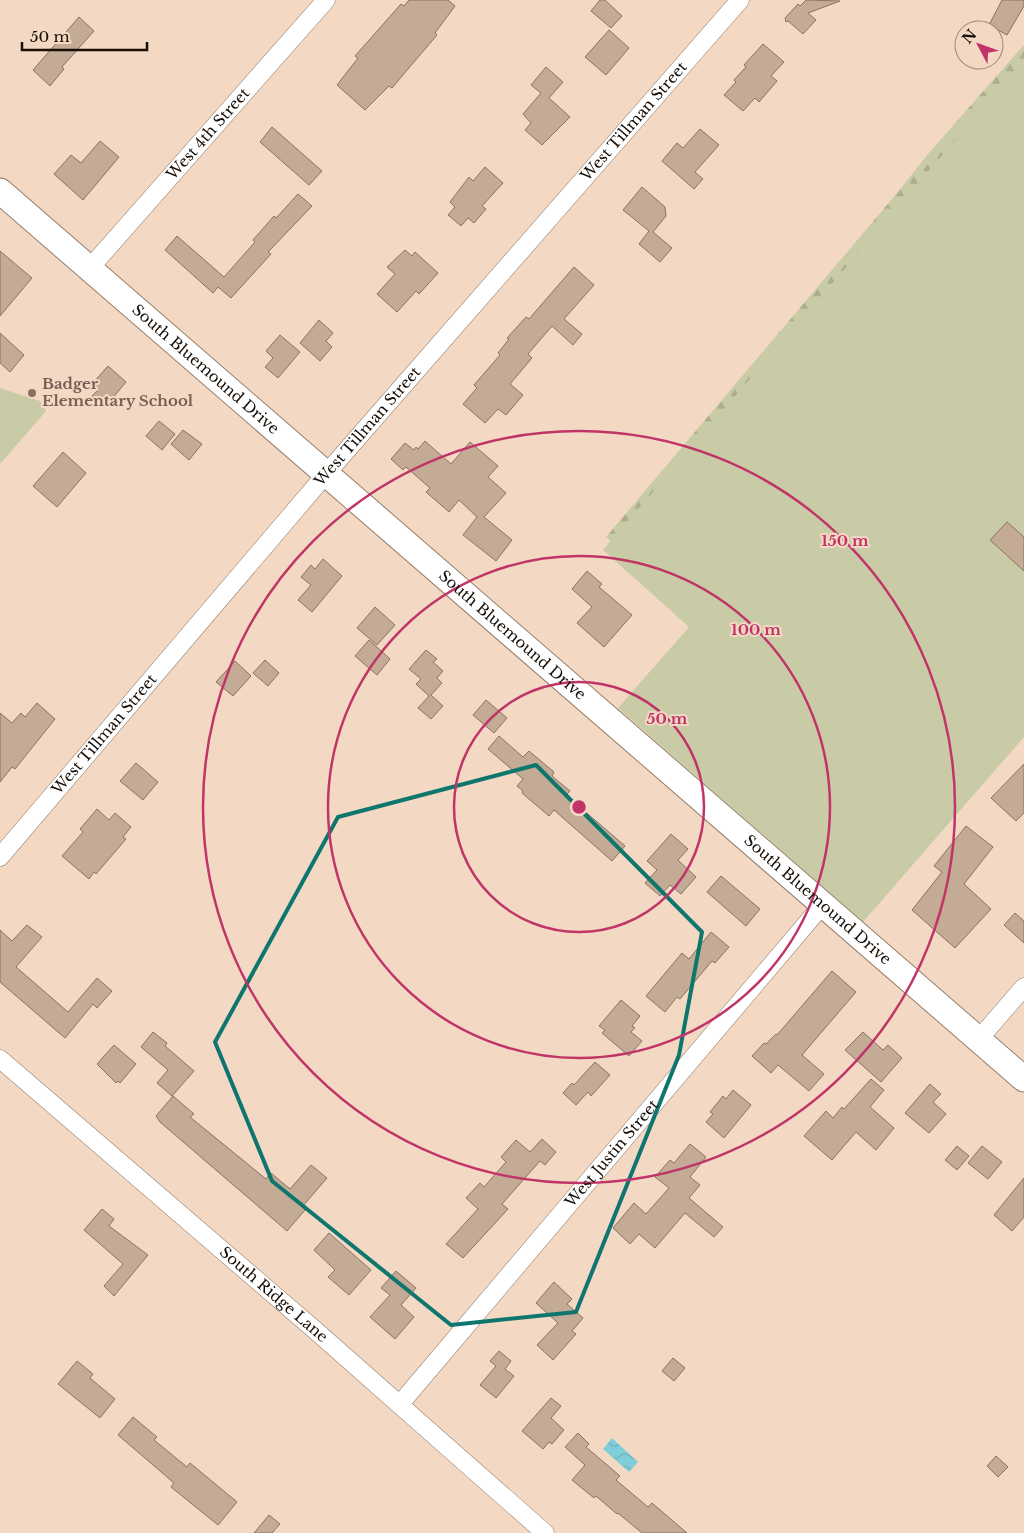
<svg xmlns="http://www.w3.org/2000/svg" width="1024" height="1533" font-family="'Libre Baskerville',serif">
	<defs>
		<pattern id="forest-firs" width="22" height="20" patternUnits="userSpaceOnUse" patternTransform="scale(1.25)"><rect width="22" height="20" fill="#c8cba6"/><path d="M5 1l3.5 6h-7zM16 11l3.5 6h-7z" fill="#abad8d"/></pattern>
		<pattern id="water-waves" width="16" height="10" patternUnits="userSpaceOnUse" patternTransform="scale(1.25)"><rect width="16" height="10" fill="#7fced9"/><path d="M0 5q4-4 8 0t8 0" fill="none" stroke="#6db0b9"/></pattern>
	</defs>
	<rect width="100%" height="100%" fill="#f3d9c4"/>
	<path fill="url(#forest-firs)" d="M 1024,45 L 1024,401 L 616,546 L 606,537 L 898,192 L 928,154 Z"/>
	<path fill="#c8cba6" d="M 1024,60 L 1024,737 L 863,922 L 618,708 L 689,627 L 603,550 Z
		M 0,388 L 40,401 L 46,411 L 0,464 Z"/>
	<path fill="url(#water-waves)" d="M 612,1438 L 638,1462 L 629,1472 L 603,1449 Z"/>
	<path fill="#c3ab96" stroke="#8a7360" d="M 409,0 L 448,0 L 455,6 L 435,33 L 437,35 L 408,69 L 392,88 L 389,86 L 365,110 L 337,85 L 358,58 L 355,56 L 401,4 L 404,6 Z
		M 600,0 L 605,0 L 622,16 L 611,28 L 591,11 Z
		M 806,0 L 840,1 L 808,13 L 816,20 L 803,34 L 788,21 L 786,22 L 785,18 L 798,4 L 800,6 Z
		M 1002,0 L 1024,0 L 1024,6 L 1007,35 L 989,25 Z
		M 79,17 L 94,31 L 62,67 L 64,69 L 50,86 L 33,70 Z
		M 609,30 L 629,48 L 606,75 L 585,57 Z
		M 763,44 L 784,62 L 771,76 L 777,81 L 759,102 L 755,98 L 743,111 L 724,95 L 736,82 L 734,80 L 746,67 L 744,65 Z
		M 546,67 L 563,82 L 549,98 L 570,117 L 542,145 L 525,130 L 531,123 L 523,114 L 541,93 L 531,85 Z
		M 272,127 L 322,171 L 309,185 L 260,142 Z
		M 700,129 L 719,145 L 695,172 L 703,179 L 694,189 L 662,161 L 677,143 L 683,148 Z
		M 100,141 L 119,157 L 83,200 L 54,174 L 71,155 L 81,163 Z
		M 485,167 L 503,183 L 482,206 L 486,209 L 474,223 L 468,218 L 461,226 L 448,215 L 455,207 L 450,202 L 469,177 L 473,181 Z
		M 642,187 L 665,207 L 666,216 L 653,232 L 672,248 L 660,262 L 639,244 L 649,231 L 623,210 Z
		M 298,194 L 312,206 L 268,252 L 271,254 L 231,298 L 218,287 L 213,293 L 165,250 L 177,236 L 224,277 L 255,242 L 253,240 L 274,216 L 276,218 Z
		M 405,250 L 412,256 L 415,252 L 438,273 L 419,294 L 416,291 L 397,312 L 377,294 L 395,274 L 387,267 Z
		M 0,251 L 32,278 L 0,316 Z
		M 574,267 L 594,285 L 564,319 L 582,334 L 573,345 L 552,326 L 528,354 L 532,358 L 510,384 L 523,395 L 506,415 L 498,409 L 485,423 L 463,404 L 477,388 L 474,385 L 500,355 L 498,353 L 509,339 L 507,338 L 526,317 L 529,319 Z
		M 319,320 L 333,333 L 326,341 L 332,347 L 320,361 L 300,343 Z
		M 0,333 L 24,355 L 10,372 L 0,363 Z
		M 280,335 L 300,352 L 278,378 L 265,367 L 273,358 L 266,351 Z
		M 108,366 L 126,382 L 111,400 L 109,398 L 103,406 L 92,396 L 98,390 L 92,384 Z
		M 159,421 L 175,434 L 162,450 L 146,436 Z
		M 183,430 L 202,444 L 189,460 L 171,444 Z
		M 425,441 L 451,464 L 470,442 L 498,466 L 488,477 L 506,493 L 484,517 L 512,540 L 496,561 L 463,535 L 477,517 L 459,500 L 449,512 L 426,492 L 430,488 L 406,467 L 403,470 L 391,459 L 405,443 L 414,450 L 416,447 L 418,449 Z
		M 63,452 L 86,473 L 57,507 L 33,486 Z
		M 1007,522 L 1024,537 L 1024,571 L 990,540 Z
		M 323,559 L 342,576 L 312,612 L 298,600 L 311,585 L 301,577 L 311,565 L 315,569 Z
		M 587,571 L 602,584 L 599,587 L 632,615 L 604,647 L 577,623 L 592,607 L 572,589 Z
		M 375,607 L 395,625 L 377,645 L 357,628 Z
		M 369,640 L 390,659 L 377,675 L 355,656 Z
		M 426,650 L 437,659 L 433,662 L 443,671 L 437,678 L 442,683 L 431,695 L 443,706 L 431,719 L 418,708 L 429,696 L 416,684 L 421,679 L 409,669 Z
		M 265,660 L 279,673 L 268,686 L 253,673 Z
		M 235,661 L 251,676 L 233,696 L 216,682 Z
		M 486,700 L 507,718 L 494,733 L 473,715 Z
		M 37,703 L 55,719 L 15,769 L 12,767 L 0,782 L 0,713 L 12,723 L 21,713 L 25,717 Z
		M 499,736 L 523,757 L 529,751 L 554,772 L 552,776 L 570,791 L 566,795 L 625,846 L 612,861 L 554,810 L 549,816 L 522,793 L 523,791 L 517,786 L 523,779 L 488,749 Z
		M 136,763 L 158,782 L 143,800 L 120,781 Z
		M 1024,764 L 1024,813 L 1016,821 L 991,798 Z
		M 97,809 L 109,820 L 115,813 L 131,827 L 123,837 L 126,839 L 96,874 L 94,872 L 89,879 L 62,856 L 83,832 L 80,829 Z
		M 966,826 L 993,847 L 964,884 L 991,909 L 955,948 L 912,910 L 942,872 L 934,866 Z
		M 671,834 L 688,849 L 678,860 L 696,877 L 681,894 L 670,885 L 660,896 L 645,883 L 657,870 L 647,861 Z
		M 721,876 L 760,909 L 746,926 L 707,892 Z
		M 1015,913 L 1024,921 L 1024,943 L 1004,925 Z
		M 27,925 L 42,937 L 16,967 L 68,1012 L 97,978 L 112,991 L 97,1008 L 93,1004 L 65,1038 L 0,982 L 0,930 L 12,941 Z
		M 711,932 L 729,947 L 715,963 L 712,961 L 680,999 L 677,997 L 665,1012 L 646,996 L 682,953 L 689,959 Z
		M 832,971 L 856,992 L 802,1055 L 824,1074 L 809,1091 L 778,1065 L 771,1073 L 752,1056 L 764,1043 L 766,1044 L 776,1034 L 777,1035 Z
		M 621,1000 L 640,1016 L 632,1026 L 635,1028 L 631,1032 L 642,1041 L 629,1056 L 602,1033 L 605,1030 L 599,1026 Z
		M 153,1032 L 167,1043 L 165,1046 L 194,1071 L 172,1096 L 157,1083 L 168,1070 L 141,1047 Z
		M 863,1032 L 883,1050 L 888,1045 L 902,1058 L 881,1082 L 845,1050 Z
		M 114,1045 L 136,1064 L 120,1083 L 118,1081 L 116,1083 L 97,1064 Z
		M 595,1062 L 610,1075 L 591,1096 L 588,1092 L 576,1105 L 563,1093 L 572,1083 L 574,1085 Z
		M 871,1079 L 884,1090 L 870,1107 L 894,1128 L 876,1150 L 856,1132 L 832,1160 L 804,1136 L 826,1111 L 833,1118 L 842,1107 L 844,1109 Z
		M 930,1084 L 941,1094 L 933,1102 L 946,1114 L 929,1133 L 905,1113 Z
		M 733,1090 L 751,1105 L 724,1138 L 706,1122 L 713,1114 L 710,1112 L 723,1096 L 726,1099 Z
		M 173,1096 L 194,1114 L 190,1117 L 266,1179 L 271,1173 L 290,1189 L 311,1165 L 327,1178 L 302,1207 L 305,1210 L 287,1231 L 160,1122 L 156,1116 Z
		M 542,1139 L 556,1152 L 545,1165 L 540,1161 L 502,1204 L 508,1209 L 463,1258 L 446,1244 L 478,1209 L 466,1198 L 480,1183 L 484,1187 L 506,1162 L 501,1157 L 516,1140 L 530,1152 Z
		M 690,1144 L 706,1157 L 690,1177 L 700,1185 L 689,1198 L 723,1227 L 714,1237 L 685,1213 L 655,1248 L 639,1234 L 630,1244 L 613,1228 L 634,1203 L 646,1214 L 669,1188 L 655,1177 L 670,1160 L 674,1163 Z
		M 957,1146 L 969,1156 L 957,1170 L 945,1160 Z
		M 982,1146 L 1002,1162 L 988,1179 L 968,1163 Z
		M 1024,1178 L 1024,1217 L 1012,1231 L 994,1215 Z
		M 102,1209 L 114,1219 L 109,1226 L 148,1255 L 114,1296 L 104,1286 L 123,1264 L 84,1230 Z
		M 329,1233 L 371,1270 L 349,1295 L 328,1277 L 335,1270 L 314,1250 Z
		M 396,1271 L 416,1288 L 401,1305 L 414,1317 L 395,1339 L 370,1317 L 390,1295 L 381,1288 Z
		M 554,1282 L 572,1299 L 567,1304 L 583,1318 L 572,1331 L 576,1334 L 553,1360 L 537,1345 L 558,1323 L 536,1303 Z
		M 499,1351 L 511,1361 L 505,1369 L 514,1376 L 496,1398 L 480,1385 L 496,1366 L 490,1361 Z
		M 673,1358 L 685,1368 L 674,1381 L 662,1371 Z
		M 77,1361 L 93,1374 L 90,1378 L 115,1399 L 100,1418 L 58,1384 Z
		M 551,1398 L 561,1406 L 551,1418 L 564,1430 L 552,1444 L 549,1442 L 543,1449 L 522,1431 Z
		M 133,1417 L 157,1437 L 154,1440 L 187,1467 L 190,1463 L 237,1502 L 218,1525 L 171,1487 L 174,1483 L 118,1435 Z
		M 578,1433 L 589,1444 L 586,1447 L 620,1476 L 616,1480 L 648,1507 L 652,1503 L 687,1533 L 642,1533 L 618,1513 L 617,1514 L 596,1496 L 594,1498 L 572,1480 L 585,1465 L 565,1447 Z
		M 996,1456 L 1008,1467 L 998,1477 L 987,1466 Z
		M 269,1515 L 280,1524 L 272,1533 L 254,1533 Z"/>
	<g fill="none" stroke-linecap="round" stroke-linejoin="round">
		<defs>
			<g id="street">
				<path id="s1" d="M 89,269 L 326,0"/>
				<path id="s2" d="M 0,857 L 326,474 L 740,0"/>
				<path d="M 978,1040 L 1024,987"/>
				<path id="s3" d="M 0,1059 L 316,1331 L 545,1533"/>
				<path id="s4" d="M 400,1404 L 823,904"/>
			</g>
			<g id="secondary">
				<path id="s5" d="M 0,191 L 1024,1079"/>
			</g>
		</defs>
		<use href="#street" stroke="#957e6b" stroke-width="19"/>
		<use href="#secondary" stroke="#957e6b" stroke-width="27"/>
		<use href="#street" stroke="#fff" stroke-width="18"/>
		<use href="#secondary" stroke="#fff" stroke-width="25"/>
	</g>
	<path fill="none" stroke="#0f766e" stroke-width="4" stroke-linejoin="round" d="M 536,765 L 702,932 L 679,1055 L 576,1312 L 451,1325 L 272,1181 L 215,1042 L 338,817 Z"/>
	<g fill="none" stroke="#c03468" stroke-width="2.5">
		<circle cx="579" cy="807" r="125"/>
		<circle cx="579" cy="807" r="251"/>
		<circle cx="579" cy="807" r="376"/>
	</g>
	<circle fill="#8d6e63" stroke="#f3d9c4" stroke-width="2" cx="32" cy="393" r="5"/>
	<g text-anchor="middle" stroke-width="4" stroke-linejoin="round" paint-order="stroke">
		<g font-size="15" fill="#160e07" stroke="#f3d9c4">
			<text dy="5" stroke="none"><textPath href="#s2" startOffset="971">West Tillman Street</textPath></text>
			<text dy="5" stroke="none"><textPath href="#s1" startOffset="180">West 4th Street</textPath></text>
			<text dy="5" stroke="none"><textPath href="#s5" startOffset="272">South Bluemound Drive</textPath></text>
			<text dy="5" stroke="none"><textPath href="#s2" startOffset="566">West Tillman Street</textPath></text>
			<text dy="5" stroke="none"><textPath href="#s5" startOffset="678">South Bluemound Drive</textPath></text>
			<text dy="5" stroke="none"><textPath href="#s2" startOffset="161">West Tillman Street</textPath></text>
			<text dy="5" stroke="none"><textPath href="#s5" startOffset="1082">South Bluemound Drive</textPath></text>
			<text dy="5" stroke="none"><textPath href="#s4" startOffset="328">West Justin Street</textPath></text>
			<text dy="5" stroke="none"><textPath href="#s3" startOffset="361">South Ridge Lane</textPath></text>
		</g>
		<g font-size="15" font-weight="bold" fill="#785e54" stroke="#f3d9c4" text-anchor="start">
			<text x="42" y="389">Badger<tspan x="42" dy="17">Elementary School</tspan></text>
		</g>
	</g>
	<circle cx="579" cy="807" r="8" fill="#c03468" stroke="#f3d9c4" stroke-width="2.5"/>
	<g font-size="15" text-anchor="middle" font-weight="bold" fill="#c03468" stroke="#f3d9c4" stroke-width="4" stroke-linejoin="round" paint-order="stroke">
		<text x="845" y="546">150 m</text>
		<text x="756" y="635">100 m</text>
		<text x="667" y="724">50 m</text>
	</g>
	<g transform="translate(979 45) rotate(311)"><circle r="24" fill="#f3d9c4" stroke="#9b8878"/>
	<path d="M0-4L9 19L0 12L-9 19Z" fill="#c03468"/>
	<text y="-8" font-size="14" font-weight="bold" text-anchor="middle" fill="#160e07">N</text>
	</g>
	<path d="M22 42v8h125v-8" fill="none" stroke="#160e07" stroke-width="2.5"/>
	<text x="30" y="42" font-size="15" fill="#160e07" stroke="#f3d9c4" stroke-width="4" paint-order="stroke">50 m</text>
</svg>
